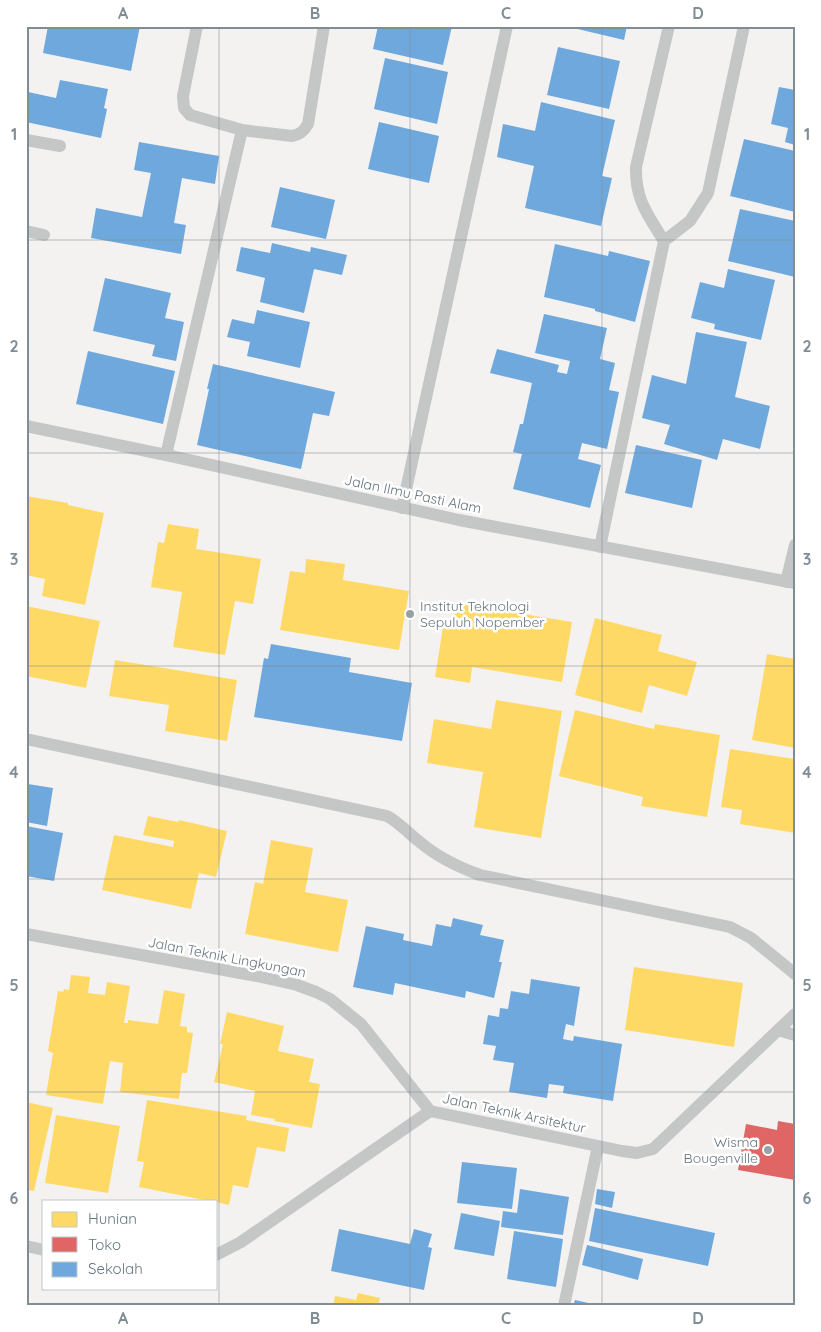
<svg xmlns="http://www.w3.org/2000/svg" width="821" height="1332" font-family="Quicksand,sans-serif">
	<rect width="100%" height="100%" fill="#f3f2f1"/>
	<path fill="#ffd966" d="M 26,496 L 68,503 L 68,505 L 104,513 L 85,605 L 42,596 L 45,579 L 26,575 Z
		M 168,524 L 199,529 L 196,549 L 261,559 L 253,604 L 235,601 L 225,655 L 173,647 L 182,592 L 151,587 L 158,542 L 164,543 Z
		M 306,559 L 345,564 L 343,580 L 409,591 L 399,650 L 280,630 L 290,571 L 305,573 Z
		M 456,603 L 572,622 L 562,682 L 472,667 L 470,683 L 435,677 L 443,627 L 452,628 Z
		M 26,606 L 100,621 L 86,688 L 26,676 Z
		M 595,618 L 662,635 L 658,651 L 697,662 L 687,696 L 649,685 L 642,713 L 575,695 Z
		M 767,654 L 795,659 L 795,748 L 752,740 Z
		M 115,660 L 237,680 L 227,741 L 165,731 L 169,705 L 109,696 Z
		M 496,700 L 562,711 L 541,838 L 474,827 L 483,772 L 427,763 L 434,719 L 491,729 Z
		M 575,710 L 654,729 L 655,724 L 720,735 L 707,817 L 641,806 L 643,797 L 559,776 Z
		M 730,749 L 795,759 L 795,833 L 740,824 L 742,810 L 721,807 Z
		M 148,816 L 178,822 L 179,820 L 227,831 L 216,877 L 199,873 L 191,909 L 102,890 L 114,835 L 173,847 L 174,841 L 143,835 Z
		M 271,840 L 313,848 L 305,892 L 348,900 L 338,952 L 245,934 L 255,882 L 263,884 Z
		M 634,967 L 743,983 L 734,1047 L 625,1030 Z
		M 71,975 L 90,977 L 88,993 L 105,995 L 107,982 L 130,986 L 124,1023 L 128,1023 L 128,1020 L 158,1024 L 164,990 L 185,994 L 180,1026 L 187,1027 L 187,1032 L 193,1033 L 187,1073 L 182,1073 L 179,1099 L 120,1092 L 123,1063 L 110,1061 L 103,1104 L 46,1095 L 53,1053 L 48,1051 L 58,991 L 63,992 L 64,989 L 69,990 Z
		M 227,1012 L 284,1026 L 278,1051 L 314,1059 L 309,1082 L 320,1084 L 312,1128 L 274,1121 L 275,1119 L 251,1115 L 255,1091 L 214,1082 L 223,1044 L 220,1044 Z
		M 147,1100 L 247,1116 L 246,1120 L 289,1128 L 285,1152 L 257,1147 L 248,1188 L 233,1185 L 229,1205 L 216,1202 L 216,1201 L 209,1201 L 139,1187 L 144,1162 L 137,1161 Z
		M 26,1102 L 53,1108 L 34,1191 L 26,1190 Z
		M 56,1115 L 120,1126 L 108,1193 L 45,1183 Z
		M 358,1293 L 380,1298 L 378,1306 L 333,1306 L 335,1296 L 356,1300 Z"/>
	<path fill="#e06666" d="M 778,1121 L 795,1124 L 795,1180 L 738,1170 L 746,1124 L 777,1130 Z"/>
	<path fill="#6fa8dc" d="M 48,26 L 140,26 L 131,71 L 43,53 Z
		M 378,26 L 452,26 L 443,65 L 373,49 Z
		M 565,26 L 627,26 L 624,40 Z
		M 558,47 L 620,61 L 609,109 L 547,95 Z
		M 385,58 L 448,72 L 437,124 L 374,109 Z
		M 60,80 L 108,89 L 104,108 L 107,109 L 101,138 L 26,122 L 28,92 L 56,98 Z
		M 779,87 L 795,90 L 795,145 L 785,142 L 788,128 L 771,124 Z
		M 541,102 L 615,120 L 602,176 L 612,178 L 601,226 L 525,208 L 534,166 L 497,157 L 503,124 L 535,131 Z
		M 379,122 L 439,136 L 429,183 L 368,169 Z
		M 744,139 L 795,151 L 795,212 L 730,196 Z
		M 139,142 L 219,156 L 215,184 L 182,178 L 174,223 L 186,225 L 181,254 L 91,238 L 96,208 L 142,217 L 151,173 L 134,170 Z
		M 280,187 L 335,200 L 326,239 L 271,227 Z
		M 740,209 L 795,221 L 795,277 L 728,261 Z
		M 272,243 L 310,252 L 311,247 L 347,255 L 342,275 L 314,269 L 304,313 L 260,302 L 265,278 L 236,271 L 241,247 L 270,253 Z
		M 555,244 L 608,256 L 609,251 L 650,261 L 635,322 L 595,311 L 595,309 L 544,297 Z
		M 728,269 L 775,280 L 761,340 L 714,329 L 715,324 L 691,318 L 700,282 L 724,288 Z
		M 105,278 L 171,293 L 165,318 L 184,322 L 176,361 L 152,356 L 155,345 L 93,331 Z
		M 257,310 L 310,322 L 300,368 L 247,356 L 250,342 L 227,337 L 232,319 L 254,324 Z
		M 544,314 L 607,328 L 600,359 L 615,363 L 609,390 L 619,392 L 607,449 L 582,443 L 578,459 L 601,465 L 590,508 L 513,489 L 522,454 L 513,452 L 520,424 L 523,424 L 532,383 L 490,373 L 497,349 L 559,365 L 557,372 L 567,374 L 570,361 L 535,353 Z
		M 696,332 L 747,342 L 735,397 L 770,406 L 760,449 L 723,439 L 717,460 L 664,444 L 670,425 L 642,418 L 652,375 L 686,384 Z
		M 88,351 L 175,371 L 163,424 L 76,404 Z
		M 213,364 L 335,392 L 329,416 L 313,413 L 301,469 L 197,445 L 209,389 L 207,389 Z
		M 636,445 L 702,460 L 692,508 L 625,493 Z
		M 271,644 L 351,658 L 349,672 L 412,683 L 402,741 L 254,717 L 264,658 L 268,659 Z
		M 28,784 L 53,788 L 47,826 L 26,822 L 26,795 Z
		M 26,826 L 63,833 L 54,881 L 26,876 Z
		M 453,918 L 483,925 L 480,935 L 504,940 L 499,962 L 502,962 L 494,998 L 466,991 L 465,998 L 395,983 L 393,995 L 353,987 L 366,926 L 404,934 L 403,940 L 432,946 L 436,924 L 451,927 Z
		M 531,979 L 580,987 L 574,1026 L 566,1024 L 563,1039 L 573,1041 L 574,1036 L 622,1044 L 613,1101 L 563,1093 L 564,1086 L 549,1084 L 547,1098 L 509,1092 L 514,1063 L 493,1060 L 496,1046 L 483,1044 L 488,1015 L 499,1017 L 500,1008 L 508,1009 L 511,991 L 529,994 Z
		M 462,1162 L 517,1168 L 512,1209 L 457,1203 Z
		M 520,1189 L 569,1197 L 563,1235 L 501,1227 L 503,1211 L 517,1213 Z
		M 597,1189 L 615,1192 L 612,1208 L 595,1204 Z
		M 595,1208 L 715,1233 L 708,1266 L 589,1241 Z
		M 461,1213 L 500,1221 L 494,1256 L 454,1249 Z
		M 339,1229 L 410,1244 L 414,1229 L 432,1234 L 428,1247 L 432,1248 L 424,1290 L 331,1271 Z
		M 514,1231 L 563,1239 L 556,1287 L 507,1279 Z
		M 587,1245 L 643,1259 L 638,1280 L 582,1265 Z
		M 575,1300 L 597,1305 L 596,1306 L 573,1306 Z"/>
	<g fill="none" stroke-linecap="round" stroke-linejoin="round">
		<path stroke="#c5c7c7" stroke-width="12" d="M 197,26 L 183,96 L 184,108 L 190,115 L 242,130 L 292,136 C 300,135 304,131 308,124 L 324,26
			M 26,140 L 60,146
			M 26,231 L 44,235
			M 664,241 C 648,215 635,200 636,167 L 669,26
			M 26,426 L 166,455 L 459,520 L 795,583
			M 166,455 L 242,130
			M 402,508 L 507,26
			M 600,547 L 664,241 L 690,221 L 708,193 L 744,26
			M 786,582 L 795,545
			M 26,739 L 387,816 C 400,823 409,834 421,843 C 439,858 458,867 480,875 L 730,927 L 751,938 L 795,974
			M 26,934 L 257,976 L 297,985 L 316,992 L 330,999 L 361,1024 L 430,1111
			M 778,1030 L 795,1035
			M 26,1246 L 44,1250
			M 216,1255 L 241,1242 L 430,1111 L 622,1151 L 637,1153 L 653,1149 L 795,1014
			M 564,1306 L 598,1146"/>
	</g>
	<path fill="none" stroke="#818d94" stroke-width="1" stroke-opacity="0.55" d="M 219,26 L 219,1306M 410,26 L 410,1306M 602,26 L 602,1306M 26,240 L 795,240M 26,453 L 795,453M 26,666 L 795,666M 26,879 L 795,879M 26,1092 L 795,1092"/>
	<g fill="#97a1a6" stroke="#fff" stroke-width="2">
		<circle cx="410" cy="614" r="5"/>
		<circle cx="768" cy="1150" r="5"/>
	</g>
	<g text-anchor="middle" stroke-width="5" stroke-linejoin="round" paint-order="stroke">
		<g font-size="14" fill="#66757e" stroke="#fff">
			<text transform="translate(413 494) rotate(12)" y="5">Jalan Ilmu Pasti Alam</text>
			<text transform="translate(227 957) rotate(11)" y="5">Jalan Teknik Lingkungan</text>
			<text transform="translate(514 1113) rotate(12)" y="5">Jalan Teknik Arsitektur</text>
		</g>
		<g font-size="14" fill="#66757e" stroke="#fff" text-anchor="start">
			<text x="420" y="611">Institut Teknologi<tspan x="420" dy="16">Sepuluh Nopember</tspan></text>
			<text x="758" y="1147" text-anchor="end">Wisma<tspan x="758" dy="16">Bougenville</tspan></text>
		</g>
	</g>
	<rect width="821" height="1332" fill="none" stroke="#ffffff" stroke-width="55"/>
	<rect x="42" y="1200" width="175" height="90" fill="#ffffff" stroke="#c2c8cb"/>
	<rect x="52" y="1212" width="25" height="15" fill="#ffd966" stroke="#c2c8cb"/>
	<text x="88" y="1224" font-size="15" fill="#66757e">Hunian</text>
	<rect x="52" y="1237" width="25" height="15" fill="#e06666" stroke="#c2c8cb"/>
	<text x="88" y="1250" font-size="15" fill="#66757e">Toko</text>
	<rect x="52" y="1262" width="25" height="15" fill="#6fa8dc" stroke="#c2c8cb"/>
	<text x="88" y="1274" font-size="15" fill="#66757e">Sekolah</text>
	<rect x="28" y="28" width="766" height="1276" fill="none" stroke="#818d94" stroke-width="2"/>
	<g font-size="16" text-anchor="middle" font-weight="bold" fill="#818d94">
		<text x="123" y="19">A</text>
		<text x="315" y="19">B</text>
		<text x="506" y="19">C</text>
		<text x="698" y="19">D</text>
		<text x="14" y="140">1</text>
		<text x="807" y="140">1</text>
		<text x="14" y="352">2</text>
		<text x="807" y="352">2</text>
		<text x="14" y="565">3</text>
		<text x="807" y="565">3</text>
		<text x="14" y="778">4</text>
		<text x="807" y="778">4</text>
		<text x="14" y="991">5</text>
		<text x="807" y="991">5</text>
		<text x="14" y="1204">6</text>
		<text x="807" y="1204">6</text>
		<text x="123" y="1324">A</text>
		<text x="315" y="1324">B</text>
		<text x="506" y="1324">C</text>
		<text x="698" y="1324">D</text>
	</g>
</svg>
